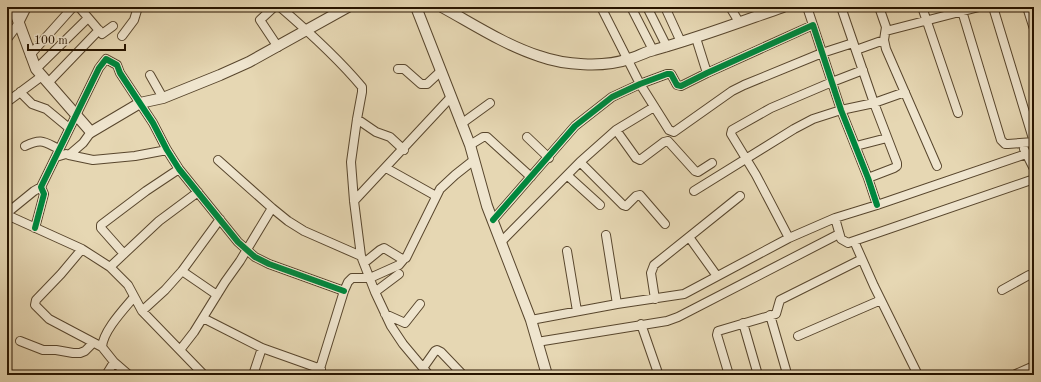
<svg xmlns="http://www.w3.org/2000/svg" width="1041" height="382" font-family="'Old Standard TT',serif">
	<rect width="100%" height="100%" fill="#e6d7b3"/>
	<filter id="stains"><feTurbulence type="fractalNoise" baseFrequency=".005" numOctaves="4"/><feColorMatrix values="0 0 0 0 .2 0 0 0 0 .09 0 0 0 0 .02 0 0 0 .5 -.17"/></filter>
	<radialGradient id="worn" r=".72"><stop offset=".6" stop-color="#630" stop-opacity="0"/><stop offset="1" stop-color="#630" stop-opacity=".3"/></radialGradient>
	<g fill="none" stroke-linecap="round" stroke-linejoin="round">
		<defs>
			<path id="minor" d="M 79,7 L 102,34 L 113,26
				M 274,7 L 260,20 L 278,47
				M 280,7 C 309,32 337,57 362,87 L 362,92 L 357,119 L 351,162 L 354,201 L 361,256 L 375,292 L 391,326 L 403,344 L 429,375
				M 601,7 L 640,84 L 669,130 L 674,132 L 732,91 L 744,85 L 822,53 L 853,43
				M 631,7 L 653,50
				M 647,7 L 667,47
				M 665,7 L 681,42
				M 730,7 L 739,22
				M 807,7 L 813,25
				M 841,7 L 874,103 L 897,163 L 897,166 L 894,168 L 868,178
				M 879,7 L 886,27 L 884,40 L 886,49 L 937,166
				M 922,7 L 958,113
				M 993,7 L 1034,142
				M 1027,7 L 1034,29
				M 962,11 L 1001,140 L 1005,144 L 1008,144 L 1034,142
				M 886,31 L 979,7
				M 122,36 L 134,20 L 138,7
				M 696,38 L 707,73
				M 7,39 L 19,23 L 27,7
				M 856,50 L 884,40
				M 30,55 L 73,7
				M 36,69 L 88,18
				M 398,69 L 404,69 L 421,84 L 427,84 L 441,71
				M 150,75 L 163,98
				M 48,83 L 99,30
				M 20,92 L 32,104 L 46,109 L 69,128
				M 7,102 L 42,76
				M 357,119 L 376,132 L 390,137 L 404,150
				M 461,124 L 490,103
				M 616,130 L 636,158 L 640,160 L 664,142 L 668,141 L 695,171 L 698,172 L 712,163
				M 527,137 L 549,158
				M 470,145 L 483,137 L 487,137 L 531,177
				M 25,146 C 42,138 44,142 59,149
				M 856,146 L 887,138
				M 1024,149 L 1034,169
				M 69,155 L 93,160 L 135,156 L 167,150
				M 56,157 L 66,154 L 69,155 L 83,143 L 91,132
				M 218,160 L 272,208
				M 580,162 L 623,205 L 626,206 L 636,196 L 640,195 L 665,224
				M 386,168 L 436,196
				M 568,176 L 600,205
				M 694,191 L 794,129 L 813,119 L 841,110 L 874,103 L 905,92
				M 354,201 L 451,97
				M 7,213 L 34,191 L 41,187
				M 7,215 L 82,249 L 110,267 L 128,285 L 142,311 L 204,375
				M 835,218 L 841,239 L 848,243 L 1034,179
				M 493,220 L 575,126 L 612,97 L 640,84 L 667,74 L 671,74 L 677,85 L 681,86 L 707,73 L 813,25 L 841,110 L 868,178 L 877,205
				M 35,228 L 44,194 L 41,187 L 99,68 L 106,59 L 117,65 L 120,73 L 153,123 L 167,150 L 179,169 L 238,242 L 255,257 L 269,264 L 344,291
				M 606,235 L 617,304
				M 689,237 L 717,276
				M 789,238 L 756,175 L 731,134 L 732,130 L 771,108 L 832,82 L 863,70
				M 854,241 L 874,286 L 918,375
				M 501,242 L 580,162 L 616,130 L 654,107
				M 82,249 L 61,274 L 36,300 L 35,305 L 49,319 L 102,347
				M 567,251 L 577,311
				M 124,254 L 101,228 L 101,225 L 146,191 L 179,169
				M 364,263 L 380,250 L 384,248 L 402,259 L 406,258 L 440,189 L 455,175 L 474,160
				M 110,267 L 159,221 L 198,192
				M 182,271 L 217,295
				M 1002,290 L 1029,275 L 1034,275
				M 375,292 L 399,274
				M 655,299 L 651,273 L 654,265 L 740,196
				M 142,311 L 165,290 L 182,271 L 220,219
				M 385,314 L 405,323 L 420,304
				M 770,315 L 786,370
				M 203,318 L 262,348 L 321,369
				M 531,320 L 617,304 L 684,294 L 789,238 L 835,218 L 877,205 L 1026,154
				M 743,323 L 758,375
				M 641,324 L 658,373
				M 798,336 L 881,300
				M 20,341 L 43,350 L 56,350 L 73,353 L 80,353 L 85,351 L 93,343
				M 537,342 L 667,321 L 678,317 L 839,234
				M 180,350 L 194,332 L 225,282 L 240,261 L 272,208 L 288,221 L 304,231 L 361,256
				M 423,368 L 435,351 L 437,350 L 441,352 L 463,375
				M 106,375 L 114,362
				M 129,375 L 114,362 L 102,347 C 103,331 124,309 134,297
				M 253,375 L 262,348
				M 318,375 L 344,291 L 348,282 L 352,278 L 370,278 L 399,265 L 404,259
				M 729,375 L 717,335 L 718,331 L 776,314 L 780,300 L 862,259"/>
			<path id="tertiary" d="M 13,7 L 36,69 L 91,132 L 140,103 L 163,98 L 220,75 L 249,62 L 348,7
				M 416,7 L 470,145 L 487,206 L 531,320 L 547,375
				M 442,7 C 473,24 505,45 539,56 C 564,65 603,68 629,59 C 637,57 645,52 654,50 C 698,38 740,22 783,7
				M 1016,375 L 1034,367"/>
		</defs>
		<use href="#minor" stroke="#58462d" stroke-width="10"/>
		<use href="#tertiary" stroke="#58462d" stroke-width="12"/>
		<use href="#minor" stroke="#efe5ce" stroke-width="8"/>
		<use href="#tertiary" stroke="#efe5ce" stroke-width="10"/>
		<defs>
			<path id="cycleway" d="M 493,220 L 575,126 L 612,97 L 640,84 L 667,74 L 671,74 L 677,85 L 681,86 L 707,73 L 813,25 L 841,110 L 868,178 L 877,205
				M 35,228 L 44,194 L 41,187 L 99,68 L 106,59 L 117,65 L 120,73 L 153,123 L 167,150 L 179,169 L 238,242 L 255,257 L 269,264 L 344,291"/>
		</defs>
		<use href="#cycleway" stroke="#efe5ce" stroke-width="8"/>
		<use href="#cycleway" stroke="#00873e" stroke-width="6"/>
	</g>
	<rect width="1041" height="382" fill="none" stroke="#e6d7b3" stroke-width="24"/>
	<rect x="8" y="8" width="1025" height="366" fill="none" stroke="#281500" stroke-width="2"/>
	<rect x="12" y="12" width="1017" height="358" fill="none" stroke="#281500"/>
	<path d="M28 44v6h97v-6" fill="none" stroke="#281500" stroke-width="2"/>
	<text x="34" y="44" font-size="12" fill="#281500" stroke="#efe5ce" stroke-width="3" paint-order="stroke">100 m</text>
	<rect width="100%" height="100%" filter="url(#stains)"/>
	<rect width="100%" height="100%" fill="url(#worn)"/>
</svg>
